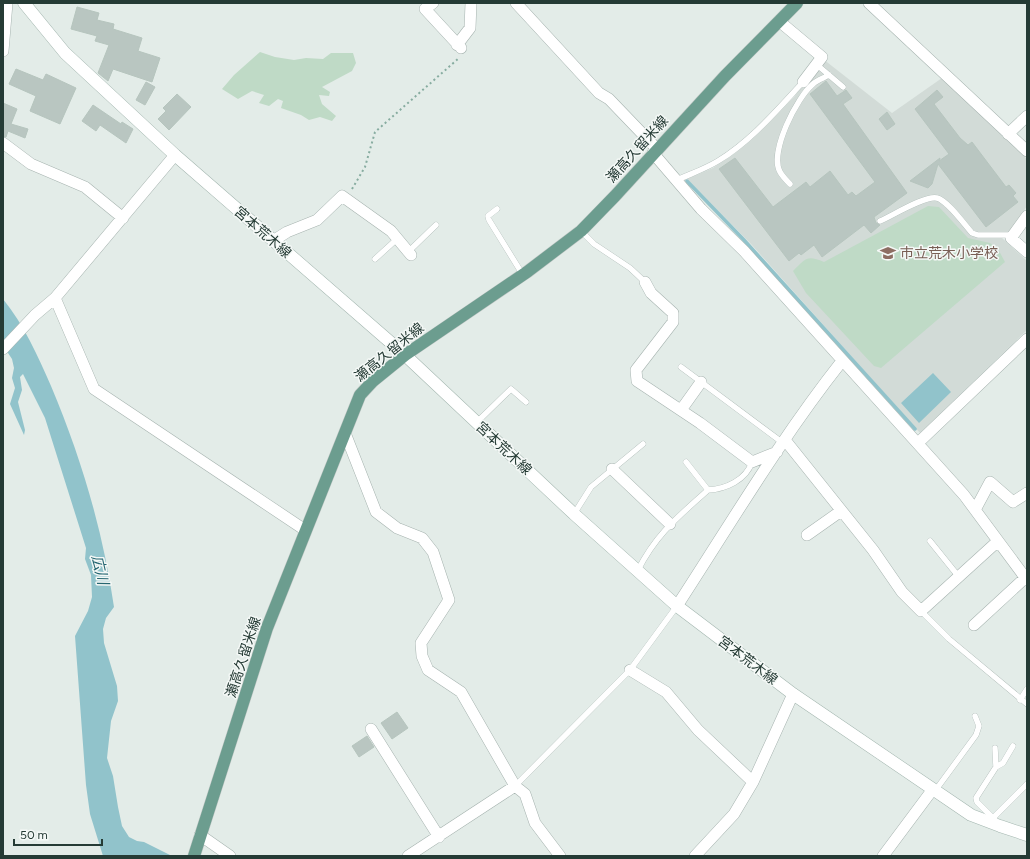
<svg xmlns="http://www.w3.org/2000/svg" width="1030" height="859" font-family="Figtree,'Noto Sans JP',sans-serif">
	<rect width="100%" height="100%" fill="#e3ece8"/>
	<path fill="#d2dbd7" d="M 823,59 L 892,113 L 942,78 L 1027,159 L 1027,206 L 1012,228 L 1002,238 L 1027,261 L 1027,330 L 920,433 L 751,244 L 687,179 L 713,168 L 735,153 L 794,97 Z"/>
	<path fill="#bfdac6" d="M 260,52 L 275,57 L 294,60 L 306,58 L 323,59 L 331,53 L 353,53 L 356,63 L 352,71 L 322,87 L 330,92 L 329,96 L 319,95 L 322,104 L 336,116 L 332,121 L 320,117 L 309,120 L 301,115 L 281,108 L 283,101 L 278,99 L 269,106 L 259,103 L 264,95 L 252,91 L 238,99 L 222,89 L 234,75 Z
		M 928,206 L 939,207 L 968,238 L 990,243 L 998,249 L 1005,262 L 881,368 L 874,366 L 806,293 L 793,271 C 806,258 807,255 824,262 Z"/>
	<path fill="#91c3cb" d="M 3,299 C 24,325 38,356 51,386 C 81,457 103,531 114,607 L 106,618 L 103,629 L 104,643 L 117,686 L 118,701 L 111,721 L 107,758 L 113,776 L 118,807 L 122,826 L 129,837 L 137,841 L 144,842 L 172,856 L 103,856 L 90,814 L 86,785 L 75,636 L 88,611 L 92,597 L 91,575 L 85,559 L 86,548 L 45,418 L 23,374 L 20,377 L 22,390 L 18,402 L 25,430 L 24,435 L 10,404 L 15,388 L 12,378 L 14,368 L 12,359 L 8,353 L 3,354 Z
		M 933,373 L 951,392 L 919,423 L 901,403 Z"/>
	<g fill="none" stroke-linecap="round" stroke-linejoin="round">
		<path stroke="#91c3cb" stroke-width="3.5" d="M 687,181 L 744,240 L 915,429"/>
	</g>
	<path fill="#b9c6c1" stroke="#b6c5be" d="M 77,7 L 99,13 L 97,20 L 114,24 L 113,29 L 142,38 L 138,51 L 160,58 L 152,82 L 113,69 L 108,81 L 98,73 L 109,45 L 95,41 L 97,36 L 71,29 Z
		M 16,69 L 43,80 L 46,74 L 76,88 L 60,124 L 30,111 L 36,96 L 9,84 Z
		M 826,81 L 837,96 L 846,90 L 852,98 L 843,104 L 907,193 L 874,217 L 876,223 L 880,225 L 871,233 L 864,225 L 822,257 L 814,245 L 801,255 L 799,253 L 789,261 L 719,169 L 735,158 L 773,207 L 806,182 L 810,187 L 830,171 L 848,195 L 852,192 L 856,196 L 875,182 L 810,94 Z
		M 146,82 L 155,87 L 145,105 L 136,100 Z
		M 937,90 L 943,97 L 934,104 L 960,138 L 968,145 L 972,142 L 1006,187 L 1009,185 L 1016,193 L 1013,196 L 1018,202 L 986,227 L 938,164 L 932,184 L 928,188 L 910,181 L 940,158 L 939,161 L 949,154 L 915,109 Z
		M 177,94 L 191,107 L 169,130 L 158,119 L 166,111 L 163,108 Z
		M 3,103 L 17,109 L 11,124 L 28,129 L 25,138 L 8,131 L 6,137 L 3,136 Z
		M 93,105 L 121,124 L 122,122 L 133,129 L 126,143 L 100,125 L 96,131 L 82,121 Z
		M 887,112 L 895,124 L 887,130 L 879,119 Z
		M 397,712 L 408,728 L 392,739 L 381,723 Z
		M 367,736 L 374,747 L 359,757 L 352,746 Z"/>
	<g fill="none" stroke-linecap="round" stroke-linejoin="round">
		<defs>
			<path id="lane" d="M 816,64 L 843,87
				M 677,180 C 690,174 705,169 718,161 C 751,141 777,110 803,82
				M 790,184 C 787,181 783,177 780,172 C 769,152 797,97 813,84 C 817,80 824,78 829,75
				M 497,209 L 488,216 L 489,220 L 523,275
				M 880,221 C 892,216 925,195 937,198 C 948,201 964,224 972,233 L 978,235 L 1013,235
				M 581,231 L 594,244 L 630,268 L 645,282
				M 408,252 L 436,225
				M 375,259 L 397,239
				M 681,367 L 783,443
				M 477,422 L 511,389 L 526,402
				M 686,462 L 708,490 C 726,489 746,480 752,462
				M 574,514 L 591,487 L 643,444
				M 930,541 L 959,577
				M 638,570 C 657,533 678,517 708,490
				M 921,611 L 949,639 L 1027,704
				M 1020,700 L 1027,689
				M 995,748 L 996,767 L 976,798 L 977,802 L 995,820
				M 996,767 L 1003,763 L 1013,746
				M 515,786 L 630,670 L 677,606
				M 935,791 L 976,735 L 979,726 L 975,716
				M 990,821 L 1027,784"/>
			<path id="street" d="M 433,3 L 425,9 L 461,48
				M 516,3 L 599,93 L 609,99 L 657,149
				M 869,3 L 1027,151
				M 779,21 L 822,57 L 803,82
				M 457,45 L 470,28 L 471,3
				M 3,51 L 7,3
				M 1008,134 L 1027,116
				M 3,143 L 31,164 L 85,187 L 123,218
				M 653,153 L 701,209 L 744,251 L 964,495 L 1027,580
				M 1027,216 L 1011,238 L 1027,252
				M 273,241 L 287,232 L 317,220 L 342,196 L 391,231 L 411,255
				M 645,282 L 651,293 L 673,313 L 673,322 L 636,370 L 637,381 L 700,423 L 752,462 L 777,452
				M 55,298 L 94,389 L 305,530
				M 3,349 L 35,315 L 55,298 L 175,155
				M 681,410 L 701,382
				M 345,433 L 376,512 L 397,528 L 422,538 L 433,552 L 449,600 L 421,643 L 422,656 L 428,670 L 461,692 L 515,786 L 525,794 L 535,823 L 560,856
				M 785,440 L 873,550 L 902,592 L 921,611 L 998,541
				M 918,443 L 1027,339
				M 612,469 L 670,524
				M 975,510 L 990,482 L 1013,502 L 1027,493
				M 807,535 L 841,511
				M 677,606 C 731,523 781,438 842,361
				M 974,625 L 1025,578
				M 630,670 L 666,692 L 698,730 L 753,782
				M 371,729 L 439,837
				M 200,835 L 230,856
				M 408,856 L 515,786
				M 695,856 L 734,814 L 753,782 L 793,694
				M 883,856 L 933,789"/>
			<path id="secondary" d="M 24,3 L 65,53 L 175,155 L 405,355 L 574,514 L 677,606 L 793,694 L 971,815 L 1000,826 L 1027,835"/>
			<path id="primary" d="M 194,856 L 267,628 L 360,395 L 373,381 L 405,355 L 527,272 L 581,231 L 615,196 L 725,76 L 797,3"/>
		</defs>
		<use href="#lane" stroke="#a6b3af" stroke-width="6"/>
		<use href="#street" stroke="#a6b3af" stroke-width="12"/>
		<use href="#secondary" stroke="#a3b6af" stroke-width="13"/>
		<use href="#primary" stroke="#c2c8c6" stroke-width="13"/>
		<path stroke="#87aca0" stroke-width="2" stroke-dasharray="2 3" stroke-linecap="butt" d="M 352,189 L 365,167 L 375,132 L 459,58"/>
		<use href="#lane" stroke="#fff" stroke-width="5.5"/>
		<use href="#street" stroke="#fff" stroke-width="11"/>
		<use href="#secondary" stroke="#fff" stroke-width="12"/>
		<use href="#primary" stroke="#6c9d8f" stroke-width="12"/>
	</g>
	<defs>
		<symbol id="school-bare" viewBox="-9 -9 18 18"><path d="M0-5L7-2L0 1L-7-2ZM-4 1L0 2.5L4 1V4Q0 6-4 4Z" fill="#8d6e63" stroke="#f4f8f6" stroke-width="2.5" paint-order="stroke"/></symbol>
	</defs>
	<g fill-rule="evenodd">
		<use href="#school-bare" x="877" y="242" width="22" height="22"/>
	</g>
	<g text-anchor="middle" stroke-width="3" stroke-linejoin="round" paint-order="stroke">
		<g font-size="14" fill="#253b35" stroke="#f4f8f6">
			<text transform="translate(637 149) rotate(-48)" y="5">瀬高久留米線</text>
			<text transform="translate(263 232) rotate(41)" y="5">宮本荒木線</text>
			<text transform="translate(389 352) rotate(-39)" y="5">瀬高久留米線</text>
			<text transform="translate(504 448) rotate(43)" y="5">宮本荒木線</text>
			<text transform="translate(243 657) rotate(-72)" y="5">瀬高久留米線</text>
			<text transform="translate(748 660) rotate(37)" y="5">宮本荒木線</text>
		</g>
		<g font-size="14" fill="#785e54" stroke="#f4f8f6" text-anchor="start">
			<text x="900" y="258">市立荒木小学校</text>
		</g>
		<g font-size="15" font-style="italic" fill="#256671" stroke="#f4f8f6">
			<text transform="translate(100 570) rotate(77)" y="5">広川</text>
		</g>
	</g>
	<rect width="1030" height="859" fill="none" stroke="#253b35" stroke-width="8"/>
	<path d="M14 839v6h88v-6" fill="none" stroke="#253b35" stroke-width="2"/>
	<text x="20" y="839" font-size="12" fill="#253b35" stroke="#f4f8f6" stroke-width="3" paint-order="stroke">50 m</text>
</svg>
